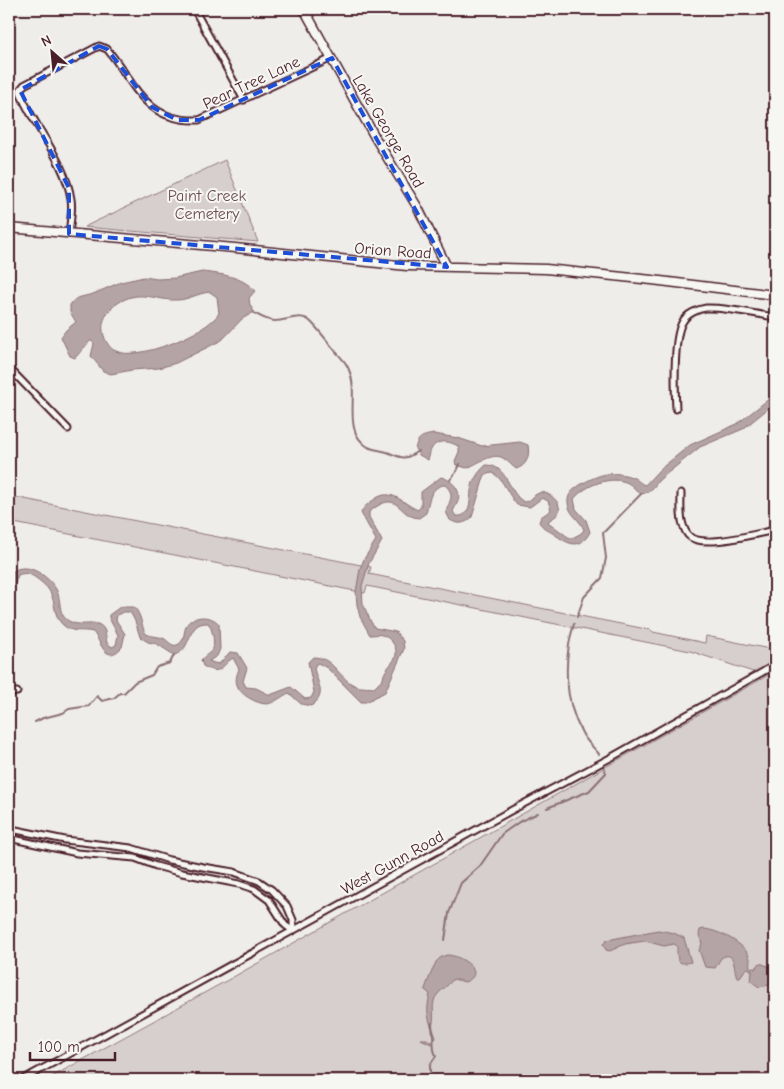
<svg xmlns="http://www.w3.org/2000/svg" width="784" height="1089" font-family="'Comic Neue',sans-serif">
	<rect width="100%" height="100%" fill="#efedea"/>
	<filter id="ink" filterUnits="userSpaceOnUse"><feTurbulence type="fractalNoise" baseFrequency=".02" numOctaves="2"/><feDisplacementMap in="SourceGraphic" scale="10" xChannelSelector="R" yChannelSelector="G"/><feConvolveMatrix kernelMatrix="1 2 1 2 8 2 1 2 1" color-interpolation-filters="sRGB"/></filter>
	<g filter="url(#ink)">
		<path fill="#d7cfce" stroke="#90777c" d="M 225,160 L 258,242 L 84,227 Z
			M 9,496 L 371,567 L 369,574 L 651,630 L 653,632 L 705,643 L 706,636 L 775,650 L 775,1080 L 46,1080 L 235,976 L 772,673 L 764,671 L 759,674 L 690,651 L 367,586 L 365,593 L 9,522 Z"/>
		<path fill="#b4a4a5" stroke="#8a6f74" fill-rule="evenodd" d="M 202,272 C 221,274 242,276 255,291 L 249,298 L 250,305 L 254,312 L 242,319 L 222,340 L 176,363 L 159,368 L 132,370 L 111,374 L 103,371 L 91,356 L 94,344 L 92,341 L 90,341 L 75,358 L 70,356 L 61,337 L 66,330 L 76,322 L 70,312 L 70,305 L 73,301 L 77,298 L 93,294 L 121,282 L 144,277 L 157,279 L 175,278 ZM 210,292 L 217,297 L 219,313 C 208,333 136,362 116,351 C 110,349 106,342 104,336 C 98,317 114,302 131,297 C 147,293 161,301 177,300 C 188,300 198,293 210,292 Z
			M 775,396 L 775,403 L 743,429 L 700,447 L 659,480 C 654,487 650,493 641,494 C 636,491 633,486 628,483 C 611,475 585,485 574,499 L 576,509 L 586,520 L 590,532 C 580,551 568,544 554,534 C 547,530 543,528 539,522 L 541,517 L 551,510 L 548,501 L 542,498 L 530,507 L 517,505 C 508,495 504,480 493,473 L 486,474 L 484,477 L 472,517 C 466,524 458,525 450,520 L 446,512 C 449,501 456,495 445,485 C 430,486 429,502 426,513 L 419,518 C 396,516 400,487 369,512 L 369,517 L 382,541 L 369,563 L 362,586 L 363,604 L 371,622 L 375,628 L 396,632 L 403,641 L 404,649 L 385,692 L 366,702 L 361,702 L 327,668 L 318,663 L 316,664 L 314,668 C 317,683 328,695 311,706 L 301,704 L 289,693 C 282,696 275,703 267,704 C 257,704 240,695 237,685 C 235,679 237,674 239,669 L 233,658 C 221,665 222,677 203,666 L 201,660 C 204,656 211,653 213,648 C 215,642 212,627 208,623 C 185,622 194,650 174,655 L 157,644 L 148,642 L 140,637 L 135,621 L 130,612 L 123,612 L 117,615 L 116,620 L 125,634 L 122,647 C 105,666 101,641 93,632 C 82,629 73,634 63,625 C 53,616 56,603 50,592 C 47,586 41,582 36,578 C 30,574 25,572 18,575 L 9,599 L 9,575 C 23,558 49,575 57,591 C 62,602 57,616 71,622 C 78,626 90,623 98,624 C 107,628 105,635 107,643 L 112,647 L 116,645 L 118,635 L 109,618 L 109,615 L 120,607 L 134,607 C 142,615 141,626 146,634 C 152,637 160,636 165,639 C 169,642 173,648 179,644 C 189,637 178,619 202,617 C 209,617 215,619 219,624 L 220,649 L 217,656 L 209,661 L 214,663 L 219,664 L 230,652 L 238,653 L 247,668 L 243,681 L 246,687 L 256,688 L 270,695 L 291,687 L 305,699 L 311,698 L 314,692 L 308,662 L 313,657 C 333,657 338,677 354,685 C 360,688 368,687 374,688 L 383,679 C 384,669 391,666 395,658 C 399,648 391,638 382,635 C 378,634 374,635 370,635 L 360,617 L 357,605 L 356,592 L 360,569 L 364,559 L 376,540 L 361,513 C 364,506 369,503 375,499 C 392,487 403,504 418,510 L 421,506 L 421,492 L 441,477 C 451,479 462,490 458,501 C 457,505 454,508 453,512 L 456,516 C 473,518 469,496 472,485 C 475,477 480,470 486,465 C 508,465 508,493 524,502 L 529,501 L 535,495 L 541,492 C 551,493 565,505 557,515 C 554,518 550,519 548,522 L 568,537 L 572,538 L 580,534 L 584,530 C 581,520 569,515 568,503 C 567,494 573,490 580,485 C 599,474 611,470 632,477 C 638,479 640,484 645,485 L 659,470 L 690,445 L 737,424 L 770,398 Z
			M 434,434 L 458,438 L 482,446 L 520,442 L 528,445 C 530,456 527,466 516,469 C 512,466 508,461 503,458 C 493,452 477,464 467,468 L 456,465 L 455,461 L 459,452 L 459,447 C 451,441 438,439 432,448 C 429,452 430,456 428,460 L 419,455 L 415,449 C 418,436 423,436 434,434 Z
			M 704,929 C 718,930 747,944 750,959 C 750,962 749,965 750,967 L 755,969 L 760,963 L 775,969 L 775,984 L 759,987 L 751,981 L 752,971 L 748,968 L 745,970 L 740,977 L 737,977 C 733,969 736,949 721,958 L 715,968 L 705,967 L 699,950 L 702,944 L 699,935 L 700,930 Z
			M 658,930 L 674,933 L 684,938 L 691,962 C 676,966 677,959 677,946 L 674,944 L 664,946 L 645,941 L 625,944 L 610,951 L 606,950 L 603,944 L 607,940 Z
			M 447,955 C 461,955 488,973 465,982 L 453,979 C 448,987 436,992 434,1001 C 432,1010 435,1018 432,1026 L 436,1038 L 431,1044 L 421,1039 L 427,1039 L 431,1042 L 435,1038 C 429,1019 425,1014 430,994 L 425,990 C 425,987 434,966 436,962 C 439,958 443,956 447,955 Z"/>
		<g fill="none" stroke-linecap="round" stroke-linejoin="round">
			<path stroke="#8a6f74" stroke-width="2" d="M 254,313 C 261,317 267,321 275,321 C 288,321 301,312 311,322 C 321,332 329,344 338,354 C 342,359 347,363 349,370 C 360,395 341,431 368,447 C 374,450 381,450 387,452 C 402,458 404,461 418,451
				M 450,480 L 457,471 L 460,464
				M 577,617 L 584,597 L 602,578 L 606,558 L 603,533 L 641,494
				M 574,624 C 563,659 564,700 582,733 C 586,741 594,748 599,754
				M 35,722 L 43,718 L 63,713 L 69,709 L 89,706 L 97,696 L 102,701 L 114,698 L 120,693 L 124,693 L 135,682 L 152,675 L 157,667 L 170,663 L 174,655
				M 547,808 L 589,791 L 606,773 L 604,767
				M 445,940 L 449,913 L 461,883 L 480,866 L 502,834 L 519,822 L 538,813
				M 430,1080 L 430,1065 L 436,1056 L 434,1050 L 432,1023"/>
			<defs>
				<path id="street" d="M 194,9 L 244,100
					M 69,234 C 70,223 73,210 71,199 C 66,163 36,129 21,95 L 20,90 L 24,85 L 99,46 L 107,49 C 136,84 144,122 199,120 L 332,58
					M 9,368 L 68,429
					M 676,409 C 675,390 673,336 683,321 C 687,314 698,309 706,308 C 727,307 754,314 775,317
					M 681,493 C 681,507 679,523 688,535 C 701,550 757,533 775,530
					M 9,693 L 17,692
					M 9,827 L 16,830 L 65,840 L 131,848 L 169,860 L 203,867 L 234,872 L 259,881 L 272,890 L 287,906 L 293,920 L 293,931
					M 9,838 L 77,853 L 135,858 L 156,866 L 182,873 L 239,884 L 254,889 L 269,900 L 285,925 L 293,931
					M 22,1080 L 512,810 L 612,757 L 775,665"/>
				<path id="secondary" d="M 304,9 L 376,139 L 418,208 L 447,267
					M 9,228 L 235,248 L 407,266 L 546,269 L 652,280 L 775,295"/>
			</defs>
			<use href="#street" stroke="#4a1f2b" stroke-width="9"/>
			<use href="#secondary" stroke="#4a1f2b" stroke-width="11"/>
			<use href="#street" stroke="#f6f6f2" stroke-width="5"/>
			<use href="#secondary" stroke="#f6f6f2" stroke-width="8"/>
		</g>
	</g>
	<path fill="none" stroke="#1d4ed8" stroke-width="4" stroke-dasharray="10 6" stroke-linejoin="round" d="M 99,46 L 107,49 L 152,107 L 177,120 L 199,120 L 332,58 L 447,267 L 69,234 L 69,188 L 20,90 Z"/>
	<g text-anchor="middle" stroke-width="4" stroke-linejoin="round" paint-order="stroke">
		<g font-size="16" fill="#4a1f2b" stroke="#f6f6f2">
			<text transform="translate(251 82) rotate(-25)" y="6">Pear Tree Lane</text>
			<text transform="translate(389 131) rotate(60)" y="6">Lake George Road</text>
			<text transform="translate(393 250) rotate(4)" y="6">Orion Road</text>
			<text transform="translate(392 862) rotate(-29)" y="6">West Gunn Road</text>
		</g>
		<g font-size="16" fill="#6d4b54" stroke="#f6f6f2">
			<text x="207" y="201">Paint Creek<tspan x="207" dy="18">Cemetery</tspan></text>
		</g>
	</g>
	<rect width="784" height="1089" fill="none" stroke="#f6f6f2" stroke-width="30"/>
	<rect x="15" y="15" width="754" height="1059" fill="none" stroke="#4a1f2b" stroke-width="2" filter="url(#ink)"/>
	<g transform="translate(52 52) rotate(333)" stroke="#f6f6f2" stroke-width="4" paint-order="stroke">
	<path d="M0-4L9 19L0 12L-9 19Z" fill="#4a1f2b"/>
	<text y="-8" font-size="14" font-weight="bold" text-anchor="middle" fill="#4a1f2b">N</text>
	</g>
	<path d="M30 1052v8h85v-8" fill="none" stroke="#4a1f2b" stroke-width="2.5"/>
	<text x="38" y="1052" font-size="15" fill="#4a1f2b" stroke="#f6f6f2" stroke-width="4" paint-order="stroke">100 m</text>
</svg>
